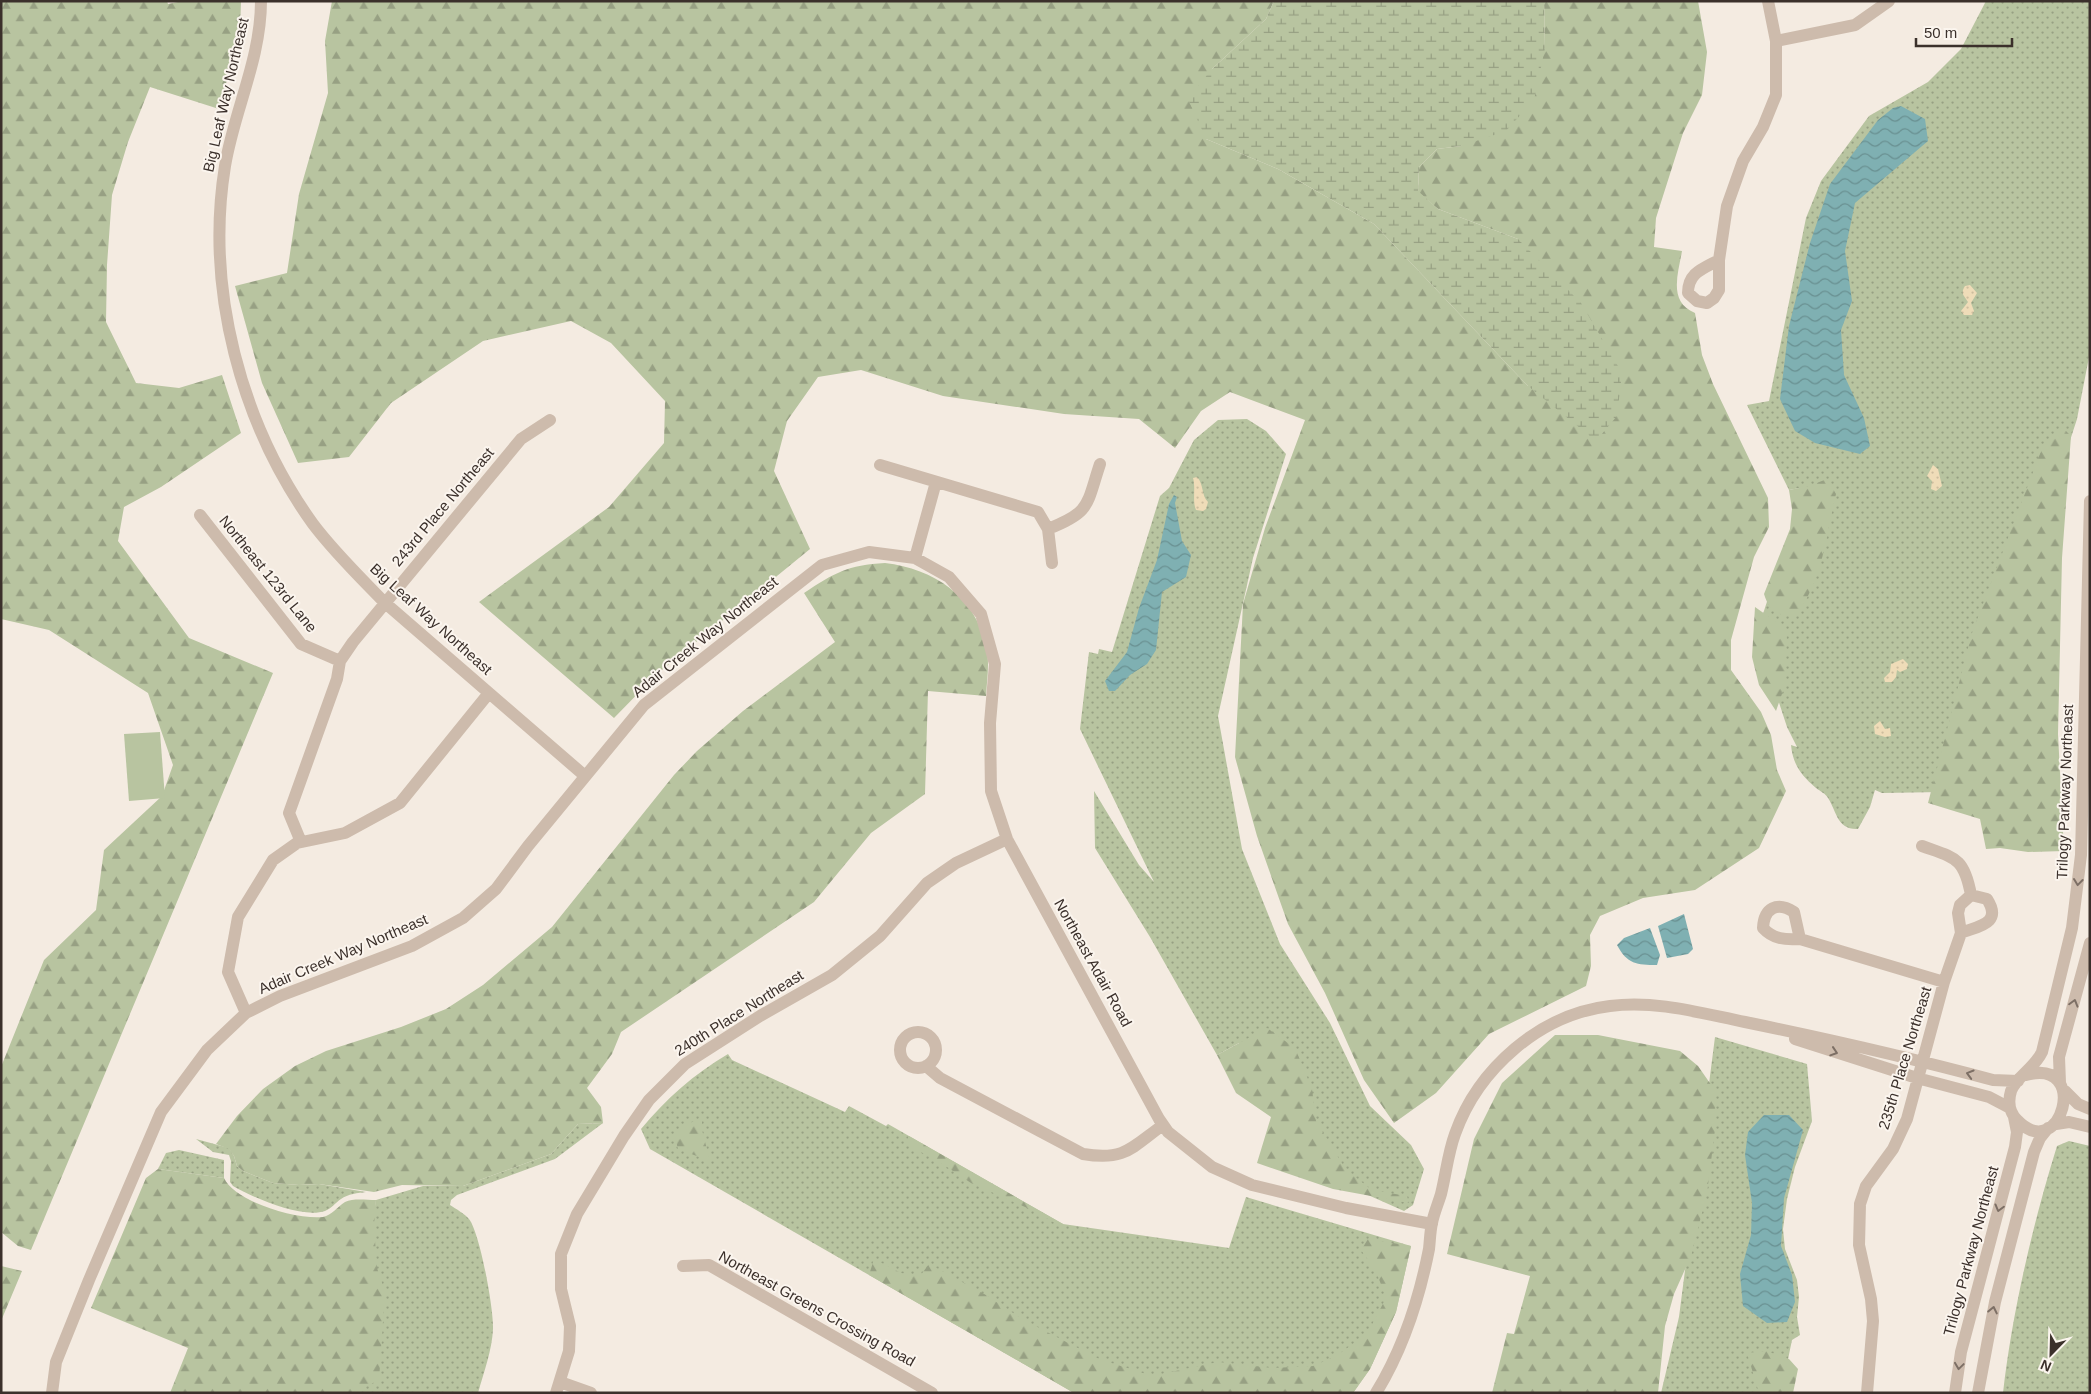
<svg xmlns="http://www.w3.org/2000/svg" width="2091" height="1394" font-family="Helvetica,sans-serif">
	<defs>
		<pattern id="grass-dots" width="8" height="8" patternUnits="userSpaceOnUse" patternTransform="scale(1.25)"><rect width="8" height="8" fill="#b8c4a0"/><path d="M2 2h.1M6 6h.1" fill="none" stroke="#97a083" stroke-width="1.8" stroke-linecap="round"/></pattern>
		<pattern id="forest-firs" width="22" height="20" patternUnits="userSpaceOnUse" patternTransform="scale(1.25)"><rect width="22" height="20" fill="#b8c4a0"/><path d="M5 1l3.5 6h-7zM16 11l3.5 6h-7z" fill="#97a083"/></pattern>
		<pattern id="wetland-marsh" width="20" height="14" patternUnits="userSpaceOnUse" patternTransform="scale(1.25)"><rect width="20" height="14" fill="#b8c4a0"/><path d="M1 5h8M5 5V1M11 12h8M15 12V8" fill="none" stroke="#97a083"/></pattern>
		<pattern id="sand-dots" width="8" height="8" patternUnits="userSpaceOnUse" patternTransform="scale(1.25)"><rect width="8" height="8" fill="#efdcb8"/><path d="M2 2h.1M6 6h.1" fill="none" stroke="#cebd9e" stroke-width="1.8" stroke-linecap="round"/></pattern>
		<pattern id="water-waves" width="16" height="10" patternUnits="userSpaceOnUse" patternTransform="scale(1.25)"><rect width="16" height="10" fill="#7fb0b2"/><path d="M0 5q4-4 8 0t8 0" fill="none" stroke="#699091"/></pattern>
	</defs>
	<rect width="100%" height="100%" fill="#f4ebe1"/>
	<path fill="url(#grass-dots)" d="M 1986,1 L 2090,1 L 2090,352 L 2077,419 L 2051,499 L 1942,792 L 1882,793 L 1875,790 L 1870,807 L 1858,829 C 1837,830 1837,812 1828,798 C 1826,794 1820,791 1816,788 C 1801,775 1793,765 1791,745 L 1797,747 L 1787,727 L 1770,675 L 1761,620 L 1776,574 L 1806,505 L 1800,488 L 1789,490 L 1747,405 L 1769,401 L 1806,218 L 1821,181 L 1869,116 L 1928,82 L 1961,49 Z
		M 1247,419 L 1266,431 L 1286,454 L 1253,558 L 1218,716 L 1242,849 L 1280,944 L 1330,1023 L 1370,1106 L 1411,1145 L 1424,1169 L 1413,1205 L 1404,1211 L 1323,1175 L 1239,1043 L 1217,1055 L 1150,937 L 1095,848 L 1094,791 L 1139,865 L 1154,882 L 1080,729 L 1089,652 L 1098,654 L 1099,649 L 1112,652 L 1160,496 L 1169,488 L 1194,440 L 1218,420 Z
		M 1715,1037 L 1807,1064 L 1812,1121 L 1795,1167 L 1787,1199 L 1783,1229 L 1785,1249 L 1797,1280 L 1799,1297 L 1797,1317 L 1800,1335 L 1792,1340 L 1781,1393 L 1661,1393 L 1679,1317 Z
		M 728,1054 L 732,1060 L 845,1112 L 849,1106 L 886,1126 L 888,1124 L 1063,1224 L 1229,1248 L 1246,1197 L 1411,1246 L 1396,1312 L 1370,1369 L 1353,1393 L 1074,1393 L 650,1149 L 641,1129 C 666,1099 694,1074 728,1054 Z
		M 603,1123 L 555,1159 L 457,1195 L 451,1200 L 450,1205 C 456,1209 465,1214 469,1219 C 480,1233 494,1310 493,1329 C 492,1350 484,1372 478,1393 L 334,1393 L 368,1250 L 376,1200 L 423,1186 L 463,1186 L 551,1154 L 578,1124 Z
		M 196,1139 L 229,1148 L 234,1156 L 237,1166 L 243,1171 L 273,1183 L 299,1185 L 319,1184 L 366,1192 C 358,1193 348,1194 341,1199 C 335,1203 332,1208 325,1211 C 302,1219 254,1198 233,1186 L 230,1182 L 231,1161 L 229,1155 L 213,1152 Z
		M 2069,1141 L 2090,1146 L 2090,1393 L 2003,1393 C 2012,1313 2033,1223 2057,1146 Z
		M 179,1150 L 224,1160 L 224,1178 L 158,1169 L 166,1153 Z"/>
	<path fill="url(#forest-firs)" d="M 1,1 L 167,1 L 168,4 L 183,1 L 241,1 L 240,33 L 219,109 L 150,87 L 128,142 L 112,195 L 107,265 L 106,322 L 136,383 L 179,388 L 222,375 L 241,433 L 161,487 L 124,507 L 118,541 L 189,638 L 273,673 L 31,1250 L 18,1246 L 1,1232 L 1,1067 L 44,960 L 96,910 L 104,850 L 162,796 L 173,765 L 148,693 L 49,630 L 1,619 Z
		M 332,1 L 1274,1 L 1266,19 L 1212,69 L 1206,139 L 1278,169 L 1374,224 L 1528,386 L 1518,239 L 1438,209 L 1418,192 L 1419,167 L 1437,149 L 1461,146 L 1545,48 L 1544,1 L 1698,1 L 1707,52 L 1702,95 L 1683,133 L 1656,218 L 1654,247 L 1682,251 C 1678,274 1668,302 1695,313 L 1702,355 L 1713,384 L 1768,498 L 1769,527 L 1754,557 L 1731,640 L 1731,670 L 1761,712 L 1771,735 L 1777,770 L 1786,791 L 1759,848 L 1695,890 L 1643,898 L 1600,916 L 1590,935 L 1591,966 L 1586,986 L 1489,1034 L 1436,1093 L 1394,1123 L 1364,1080 L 1325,993 L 1288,924 L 1257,836 L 1235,757 L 1243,604 L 1265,528 L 1305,420 L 1230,392 L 1201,411 L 1175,448 L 1139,419 L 1064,414 L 943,396 L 861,370 L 818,377 L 787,421 L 774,471 L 810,549 L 657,674 L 614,718 L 479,602 L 609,507 L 664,443 L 665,401 L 611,343 L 571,321 L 483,341 L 391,403 L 349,457 L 298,463 L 262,383 L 235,286 L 287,273 L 299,194 L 328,93 L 325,41 Z
		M 2058,430 L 2066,431 L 2071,436 L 2062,558 L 2058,734 L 2064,851 L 2028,852 L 2000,848 L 1986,849 L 1980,819 L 1928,803 L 1972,633 L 2041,451 Z
		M 1827,479 L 1836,494 C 1825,539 1824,576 1796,616 C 1779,617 1769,611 1764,594 L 1790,529 L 1792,509 L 1789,490 L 1809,486 Z
		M 885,563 C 934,569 975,596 986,646 C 990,662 987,679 986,696 L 928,691 L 925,794 L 871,833 L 814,902 L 621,1032 L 612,1054 L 587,1088 L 601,1107 L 603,1123 L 578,1124 L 551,1154 L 463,1186 L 402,1185 L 374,1192 L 319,1184 L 299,1185 L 273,1183 L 243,1171 L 237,1166 L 234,1156 L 229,1149 L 216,1144 L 237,1116 L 263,1089 L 295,1066 L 326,1051 L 401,1027 L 446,1009 L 483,985 L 552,927 L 674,775 L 697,751 L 743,711 L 835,642 L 804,593 C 834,573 848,565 885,563 Z
		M 1755,607 L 1779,624 L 1787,633 L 1784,688 L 1776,711 L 1759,685 L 1752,657 Z
		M 1267,1028 L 1295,1048 L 1312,1089 L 1316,1121 L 1346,1170 L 1372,1190 L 1407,1196 L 1409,1203 L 1333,1189 L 1257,1163 L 1271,1117 L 1236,1093 L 1217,1055 Z
		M 1555,1035 L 1598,1035 L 1680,1051 L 1698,1066 L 1714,1089 L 1716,1122 L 1707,1193 L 1691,1256 L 1674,1294 L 1665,1326 L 1658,1393 L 1492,1393 L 1507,1333 L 1514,1334 L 1530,1276 L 1447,1254 L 1474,1139 L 1502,1083 Z
		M 702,1117 L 702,1130 L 710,1161 L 678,1149 L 675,1137 L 688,1124 Z
		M 909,1136 L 1063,1224 L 1064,1228 L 1032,1210 L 971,1183 L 944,1165 L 905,1143 Z
		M 158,1169 L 224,1178 C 235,1202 297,1220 323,1217 C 332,1215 337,1207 345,1202 C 353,1198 366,1200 376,1200 L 374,1226 L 377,1268 L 385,1292 L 379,1380 L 353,1393 L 170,1393 L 188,1348 L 91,1308 L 146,1178 Z
		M 1368,1239 L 1411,1246 L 1396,1312 L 1370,1369 L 1353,1393 L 1074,1393 L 869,1275 L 874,1259 L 901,1273 L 920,1276 L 929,1264 L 986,1295 L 1022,1319 L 1099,1359 L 1152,1376 L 1218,1362 L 1273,1368 L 1313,1366 L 1336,1356 L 1367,1334 L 1386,1298 L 1376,1271 L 1361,1250 Z
		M 1,1266 L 22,1271 L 1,1321 Z
		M 1766,1351 L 1789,1359 L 1798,1369 L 1793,1393 L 1759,1393 L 1747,1353 Z"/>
	<path fill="url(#wetland-marsh)" d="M 1274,1 L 1544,1 L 1545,48 L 1534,100 L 1506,131 L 1461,146 L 1437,149 L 1419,167 L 1418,191 L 1438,209 L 1518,239 L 1581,303 L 1622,373 L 1617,416 L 1596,441 L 1528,386 L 1374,224 L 1278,169 L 1206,139 L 1188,99 L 1212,69 L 1266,19 Z"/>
	<path fill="url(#sand-dots)" d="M 1970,285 L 1977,293 L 1971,303 L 1974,311 L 1972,315 L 1964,315 L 1961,311 L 1968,302 C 1964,295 1960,294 1965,286 Z
		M 1933,465 L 1938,469 L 1942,486 L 1936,491 L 1931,489 L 1932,481 L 1927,476 Z
		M 1197,477 C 1204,484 1201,495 1208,502 L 1206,509 L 1203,511 L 1196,510 C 1192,501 1196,488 1193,478 Z
		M 1903,659 L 1908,664 L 1907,669 L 1900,672 L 1897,670 L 1896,677 L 1892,682 L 1885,682 L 1884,678 L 1890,672 L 1891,664 Z
		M 1880,721 L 1885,729 L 1890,728 L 1891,736 L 1885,737 L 1875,734 L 1874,726 Z"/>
	<path fill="#b8c4a0" d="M 160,732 L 165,798 L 129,801 L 124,734 Z"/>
	<path fill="url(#water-waves)" d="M 1901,106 L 1925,119 L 1928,141 L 1855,203 L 1845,251 L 1852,301 L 1841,330 L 1844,375 L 1864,418 L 1870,446 L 1860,454 L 1815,443 L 1795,431 L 1780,399 L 1789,326 L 1810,243 L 1830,184 L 1878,120 L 1893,108 Z
		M 1174,495 L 1177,497 L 1175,503 L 1182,541 L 1191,555 L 1186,577 L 1162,592 L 1156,650 L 1147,664 L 1130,675 L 1115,691 L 1109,691 L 1105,681 L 1127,652 L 1139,608 L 1157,560 L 1169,504 Z
		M 1684,914 L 1693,949 L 1688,954 L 1667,958 L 1658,926 Z
		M 1650,928 L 1660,955 L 1657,965 C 1637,965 1627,964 1617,945 L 1624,938 Z
		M 1764,1115 L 1789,1115 L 1803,1130 L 1784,1198 L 1781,1246 L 1792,1275 L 1795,1302 L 1787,1322 L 1767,1323 L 1743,1306 L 1740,1274 L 1751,1235 L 1752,1203 L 1745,1155 L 1748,1132 Z"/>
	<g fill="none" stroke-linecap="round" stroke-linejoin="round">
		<path stroke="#cdbbac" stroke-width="12" d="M 261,1 C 261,59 234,111 225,166 C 205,289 241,424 313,524 C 334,552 360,577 384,602 L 585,776
			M 1776,41 L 1855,25 L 1889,1
			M 1719,260 C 1702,269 1688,273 1688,293 L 1697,301 L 1707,303 L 1714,298 L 1719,290 L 1719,260 L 1727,206 L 1743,161 L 1763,127 L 1776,95 L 1776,41 L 1768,1
			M 880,465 L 1038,512 L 1048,529 L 1052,563
			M 200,515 L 301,644 L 340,661
			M 1048,529 C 1091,512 1086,506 1100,464
			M 915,558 L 936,482
			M 301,842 L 289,813 L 337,679 L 340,661 L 353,642 L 521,439 L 550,420
			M 1922,846 C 1955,858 1964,857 1971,895
			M 1800,939 L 1794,912 C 1777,901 1764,908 1763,928 C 1773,939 1785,940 1800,939 L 1944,982
			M 246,1013 L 228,972 L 238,917 L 273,860 L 297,843 L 345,833 L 400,803 L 489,693
			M900 1050a18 18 0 1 1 36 0a18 18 0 1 1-36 0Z
			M 1795,1039 L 1917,1078 L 1989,1097 L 2010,1108
			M 926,1066 L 940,1078 L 1083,1154 C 1125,1161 1131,1148 1163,1125
			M 2026,1075 C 2091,1057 2061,1166 2017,1120 C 2009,1112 2008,1101 2011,1091 C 2016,1077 2034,1069 2042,1052 L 2072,928 L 2081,855 L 2090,501
			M 2060,1083 L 2059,1057 L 2090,943
			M 2065,1091 L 2078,1104 L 2090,1109
			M 2056,1124 L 2069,1122 L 2090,1127
			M 683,1266 L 709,1265 L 932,1393
			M 560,1382 L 591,1393
			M 52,1393 L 56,1362 L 89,1280 L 161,1112 L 207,1050 L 246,1013 L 280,996 L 412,946 L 463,918 L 496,889 L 528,846 L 644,705 L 822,565 L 869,552 L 915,558 L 949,577 L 981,614 L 995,664 L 990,723 L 991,791 L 1007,839 L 1159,1119 L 1168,1132 L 1212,1167 L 1252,1185 L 1346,1208 L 1432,1224
			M 556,1393 L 569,1351 L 570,1326 L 561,1289 L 561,1254 L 577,1214 L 624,1136 L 649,1100 L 685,1064 L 760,1016 L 832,975 L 880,936 L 927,883 L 956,863 L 1007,839
			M 1376,1393 C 1403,1349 1419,1300 1429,1249 C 1430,1241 1430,1232 1432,1223 C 1434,1213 1438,1204 1441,1194 C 1446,1174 1448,1153 1455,1134 C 1478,1069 1540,1014 1610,1006 C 1656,1000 1700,1013 1745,1022 C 1828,1039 1911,1058 1993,1080 L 2018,1081
			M 1867,1393 L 1873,1321 L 1871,1299 L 1859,1245 L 1860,1204 L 1866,1186 L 1893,1149 L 1907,1119 L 1944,982 L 1961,933 L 1958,913 L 1960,905 L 1971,895 L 1987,899 C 2003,924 1978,926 1961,933
			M 1955,1393 L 1961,1352 L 2015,1147 L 2017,1132 L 2014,1117
			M 1978,1393 L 1995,1302 L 2034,1152 L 2040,1138 L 2048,1128"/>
	</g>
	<defs><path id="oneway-chevron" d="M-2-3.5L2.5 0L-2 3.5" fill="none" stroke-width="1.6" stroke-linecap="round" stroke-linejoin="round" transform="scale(1.25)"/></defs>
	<g stroke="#7d6f65">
		<use href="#oneway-chevron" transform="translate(2078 882) rotate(97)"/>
		<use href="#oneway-chevron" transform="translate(2074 1003) rotate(-74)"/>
		<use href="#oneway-chevron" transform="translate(1834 1052) rotate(18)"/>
		<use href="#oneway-chevron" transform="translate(1970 1074) rotate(-164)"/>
		<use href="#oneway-chevron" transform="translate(1999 1208) rotate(105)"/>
		<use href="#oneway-chevron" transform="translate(1993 1310) rotate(-78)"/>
		<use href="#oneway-chevron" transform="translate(1959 1366) rotate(98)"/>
	</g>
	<g text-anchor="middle" stroke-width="4" stroke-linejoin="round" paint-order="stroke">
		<g font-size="15" fill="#3b302b" stroke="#fbf5ee">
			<text transform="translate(226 95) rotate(-77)" y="5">Big Leaf Way Northeast</text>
			<text transform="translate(443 507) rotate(-50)" y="5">243rd Place Northeast</text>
			<text transform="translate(268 574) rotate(51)" y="5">Northeast 123rd Lane</text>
			<text transform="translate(431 619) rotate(42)" y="5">Big Leaf Way Northeast</text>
			<text transform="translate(705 637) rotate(-39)" y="5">Adair Creek Way Northeast</text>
			<text transform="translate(2065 792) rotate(-88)" y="5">Trilogy Parkway Northeast</text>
			<text transform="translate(343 954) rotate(-23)" y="5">Adair Creek Way Northeast</text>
			<text transform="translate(1093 963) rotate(61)" y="5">Northeast Adair Road</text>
			<text transform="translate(739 1013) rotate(-32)" y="5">240th Place Northeast</text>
			<text transform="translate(1905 1058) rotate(-73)" y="5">235th Place Northeast</text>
			<text transform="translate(1971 1251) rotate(-75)" y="5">Trilogy Parkway Northeast</text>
			<text transform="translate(817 1309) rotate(29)" y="5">Northeast Greens Crossing Road</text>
		</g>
	</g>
	<rect width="2091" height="1394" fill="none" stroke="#3b302b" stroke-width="5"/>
	<g transform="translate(2051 1354) rotate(203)" stroke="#fbf5ee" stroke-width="4" paint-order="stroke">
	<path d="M0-4L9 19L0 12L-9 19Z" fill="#3b302b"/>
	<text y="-8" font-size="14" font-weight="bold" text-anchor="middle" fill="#3b302b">N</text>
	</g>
	<path d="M1916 38v8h96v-8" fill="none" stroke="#3b302b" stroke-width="2.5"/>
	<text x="1924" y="38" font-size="15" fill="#3b302b" stroke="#fbf5ee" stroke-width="4" paint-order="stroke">50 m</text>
</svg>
